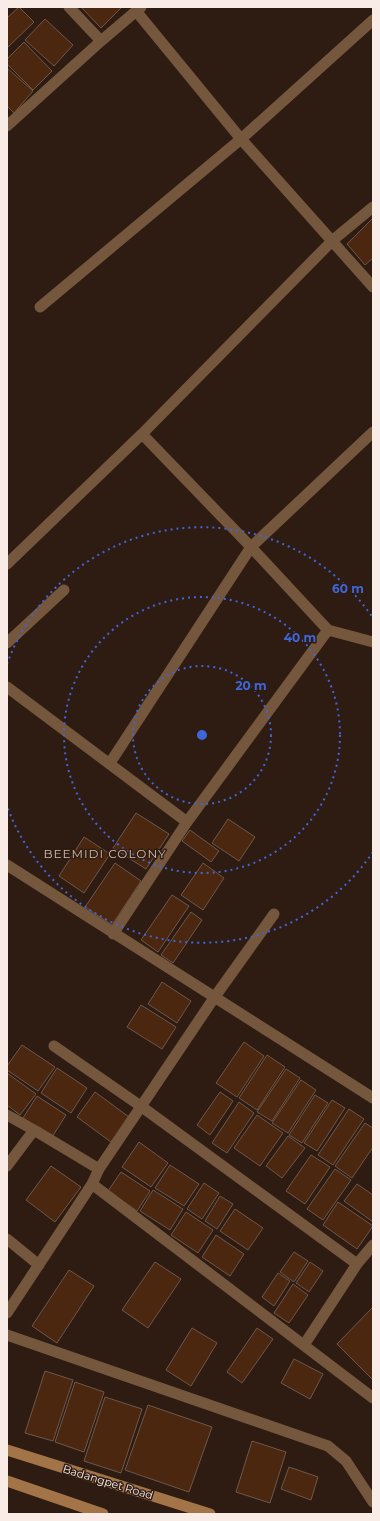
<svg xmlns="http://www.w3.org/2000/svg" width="380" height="1521" font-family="Montserrat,sans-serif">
	<rect width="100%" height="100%" fill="#2e1c13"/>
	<path fill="#4a270e" stroke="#6d584c" d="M 19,7 L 34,22 L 7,48 L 7,18 Z
		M 81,7 L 122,7 L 101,28 Z
		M 45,19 L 73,45 L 54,66 L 25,40 Z
		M 24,42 L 52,71 L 33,90 L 7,64 L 7,59 Z
		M 7,68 L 33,91 L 14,113 L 7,106 Z
		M 373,218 L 373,258 L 365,265 L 347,244 Z
		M 136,813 L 169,834 L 146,869 L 113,848 Z
		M 228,819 L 255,837 L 239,861 L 212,843 Z
		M 190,830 L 219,851 L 211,862 L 182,841 Z
		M 84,837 L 110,854 L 84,893 L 59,876 Z
		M 115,863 L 141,881 L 112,925 L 85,907 Z
		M 203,863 L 224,878 L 203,910 L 181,895 Z
		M 172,895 L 189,906 L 158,952 L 141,940 Z
		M 191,912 L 202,920 L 173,963 L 161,955 Z
		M 162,982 L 191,1001 L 177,1023 L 148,1004 Z
		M 141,1005 L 176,1027 L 162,1049 L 127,1027 Z
		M 244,1042 L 264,1056 L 237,1097 L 216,1083 Z
		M 22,1045 L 55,1067 L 38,1091 L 7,1070 L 7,1066 Z
		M 267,1055 L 285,1067 L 257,1110 L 239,1098 Z
		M 57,1068 L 87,1088 L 71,1113 L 41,1093 Z
		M 286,1069 L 300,1078 L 272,1121 L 257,1112 Z
		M 7,1073 L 36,1094 L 20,1115 L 7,1105 Z
		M 301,1080 L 316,1090 L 288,1133 L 272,1123 Z
		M 95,1092 L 129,1117 L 111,1142 L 77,1117 Z
		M 220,1092 L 233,1101 L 210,1135 L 197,1125 Z
		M 315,1095 L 328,1103 L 302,1143 L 289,1135 Z
		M 37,1096 L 66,1115 L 52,1137 L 23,1118 Z
		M 332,1100 L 345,1108 L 317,1151 L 304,1143 Z
		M 239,1102 L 254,1113 L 227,1153 L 212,1143 Z
		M 349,1109 L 364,1119 L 333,1165 L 318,1155 Z
		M 257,1115 L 283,1133 L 260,1166 L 234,1148 Z
		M 365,1123 L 373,1128 L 373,1147 L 352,1178 L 335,1166 Z
		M 288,1136 L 305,1148 L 282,1178 L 266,1166 Z
		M 139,1142 L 168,1163 L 151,1187 L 122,1167 Z
		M 311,1155 L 330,1167 L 305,1204 L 286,1191 Z
		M 170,1165 L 199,1184 L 184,1206 L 155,1188 Z
		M 51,1166 L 81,1187 L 55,1222 L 26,1200 Z
		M 335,1169 L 351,1180 L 323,1220 L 307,1209 Z
		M 121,1172 L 150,1191 L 137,1211 L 108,1191 Z
		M 204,1183 L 219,1193 L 202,1219 L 187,1209 Z
		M 357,1184 L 373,1195 L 373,1222 L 344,1201 Z
		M 153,1190 L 183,1209 L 170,1230 L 140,1211 Z
		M 220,1196 L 233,1204 L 217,1229 L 205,1221 Z
		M 338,1202 L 373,1226 L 357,1249 L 323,1225 Z
		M 235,1209 L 263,1228 L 248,1250 L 220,1231 Z
		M 186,1212 L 213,1230 L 198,1253 L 171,1235 Z
		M 216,1235 L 244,1254 L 230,1276 L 202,1257 Z
		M 294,1252 L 308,1261 L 294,1282 L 280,1272 Z
		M 155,1262 L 181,1279 L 148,1328 L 122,1310 Z
		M 310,1262 L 323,1271 L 309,1292 L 296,1283 Z
		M 69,1270 L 94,1286 L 57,1343 L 32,1326 Z
		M 278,1273 L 290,1281 L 274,1306 L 262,1297 Z
		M 293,1284 L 308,1295 L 289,1323 L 274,1313 Z
		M 373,1307 L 373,1380 L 337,1344 Z
		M 192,1328 L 217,1343 L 191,1386 L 166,1370 Z
		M 257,1328 L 273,1339 L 242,1383 L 227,1372 Z
		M 294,1359 L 323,1374 L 310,1399 L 281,1383 Z
		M 45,1371 L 73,1380 L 53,1441 L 25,1433 Z
		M 75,1382 L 104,1392 L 84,1452 L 55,1442 Z
		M 105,1397 L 142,1409 L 121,1473 L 84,1461 Z
		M 148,1405 L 212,1427 L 189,1492 L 125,1470 Z
		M 252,1441 L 286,1452 L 270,1503 L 236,1492 Z
		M 289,1467 L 318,1477 L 311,1500 L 281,1489 Z"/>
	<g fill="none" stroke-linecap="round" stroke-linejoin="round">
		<path stroke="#74573c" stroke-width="11" d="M 69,7 L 101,41
			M 136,11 L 241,139 L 373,287
			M 7,126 L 101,41 L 141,7
			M 40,307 L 241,139 L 373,20
			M 142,434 L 251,547 L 328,630 L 373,642
			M 7,564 L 142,434 L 333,240 L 373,207
			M 7,643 L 64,590
			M 7,687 L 187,822
			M 110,763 L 251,547 L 373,432
			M 7,865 L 373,1098
			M 113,934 L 187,822 L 328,630
			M 54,1046 L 142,1107 L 357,1264
			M 7,1115 L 34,1130 L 99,1169
			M 7,1166 L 34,1130
			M 92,1184 L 373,1398
			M 7,1239 L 39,1265
			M 7,1313 L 92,1184 L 99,1169 L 214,998 L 274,914
			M 7,1335 L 328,1446 L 346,1461 L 373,1502
			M 304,1345 L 357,1264 L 373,1245"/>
		<path stroke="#a37448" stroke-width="11" d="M 7,1450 L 210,1514
			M 7,1481 L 103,1514"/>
	</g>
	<g fill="none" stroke="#3e66da" stroke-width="2" stroke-dasharray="2 4">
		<circle cx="202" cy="735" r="69"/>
		<circle cx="202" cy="735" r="138"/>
		<path d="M373 852A207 207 0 0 1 7 806M7 664A207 207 0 0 1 373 618"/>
	</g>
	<g text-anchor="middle" stroke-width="3" stroke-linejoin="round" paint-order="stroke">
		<g font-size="11" fill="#f9ece6" stroke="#2e1c13">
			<text transform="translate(108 1482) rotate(17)" y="4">Badangpet Road</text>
		</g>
		<g font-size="12" letter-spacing="1" fill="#d4bbaf" stroke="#2e1c13">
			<text x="105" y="858">BEEMIDI COLONY</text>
		</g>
	</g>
	<circle cx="202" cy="735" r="6" fill="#3e66da" stroke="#2e1c13" stroke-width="2"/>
	<g font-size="12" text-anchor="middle" font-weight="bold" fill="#3e66da" stroke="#2e1c13" stroke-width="3" stroke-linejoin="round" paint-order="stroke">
		<text x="348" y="593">60 m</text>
		<text x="300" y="642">40 m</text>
		<text x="251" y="690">20 m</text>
	</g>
	<rect width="380" height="1521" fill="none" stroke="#f9ece6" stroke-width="16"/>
</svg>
